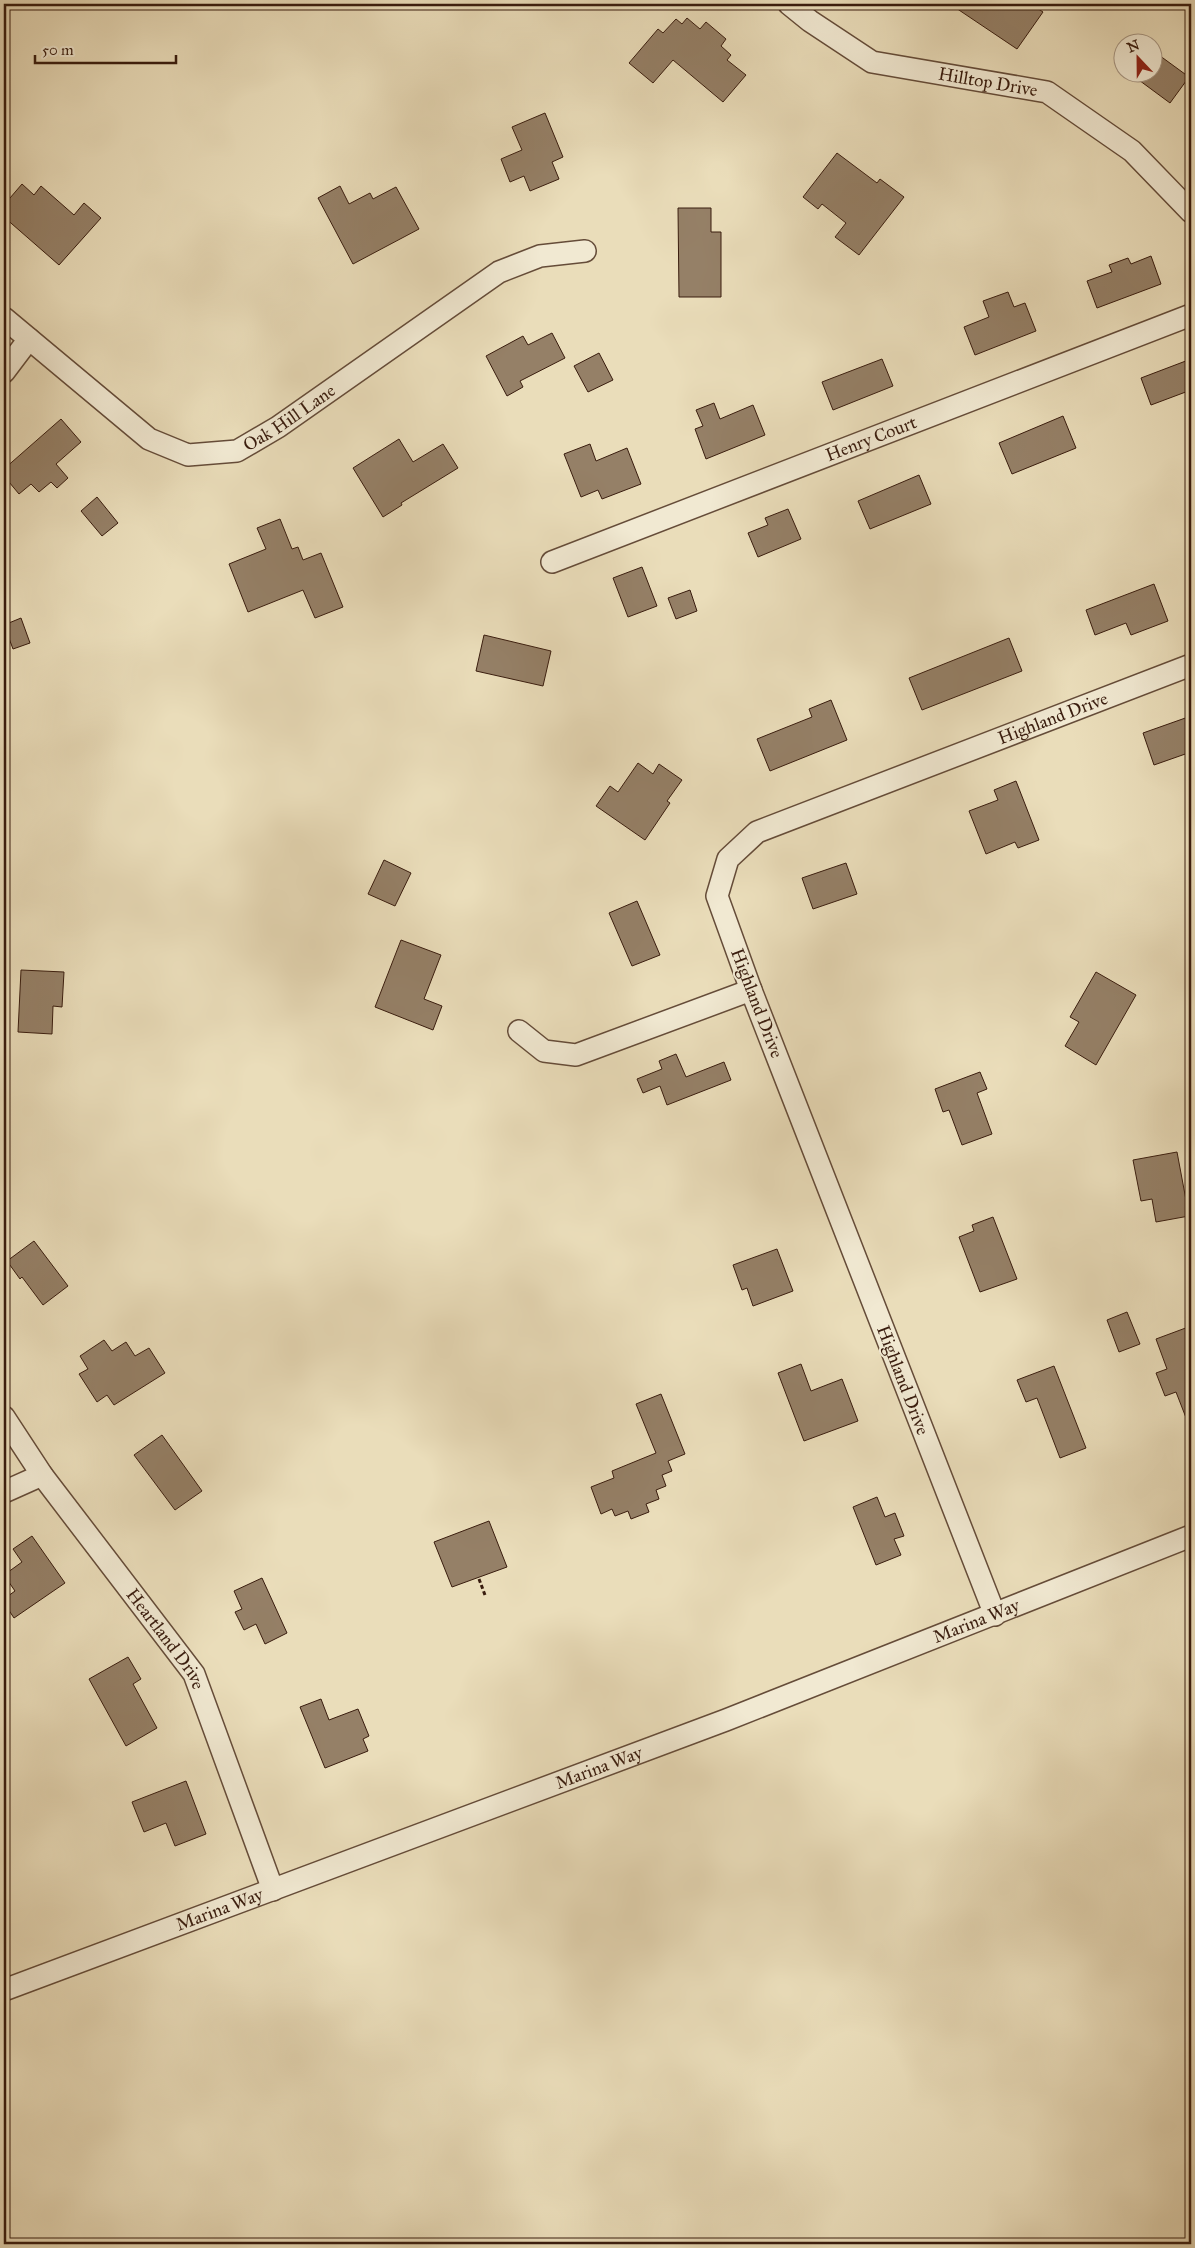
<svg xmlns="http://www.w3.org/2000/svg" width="1195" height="2248" font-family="'IM FELL Great Primer',serif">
	<rect width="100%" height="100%" fill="#eaddba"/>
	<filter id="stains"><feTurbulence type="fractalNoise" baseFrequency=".004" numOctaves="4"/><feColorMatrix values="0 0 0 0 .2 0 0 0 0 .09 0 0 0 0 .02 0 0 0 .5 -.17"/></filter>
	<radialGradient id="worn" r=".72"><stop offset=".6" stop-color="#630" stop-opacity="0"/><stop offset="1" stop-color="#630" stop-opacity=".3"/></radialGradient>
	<path fill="#958067" stroke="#391c0e" d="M 950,4 L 1031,4 L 1043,12 L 1017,49 Z
		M 687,18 L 700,29 L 706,22 L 726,39 L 721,46 L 731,55 L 727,60 L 746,75 L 723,102 L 673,60 L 653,83 L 629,63 L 658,29 L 663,33 L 676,19 L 682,24 Z
		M 1152,50 L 1189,77 L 1170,103 L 1128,72 L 1152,72 Z
		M 545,113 L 563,157 L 552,162 L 559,179 L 530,191 L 524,176 L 510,182 L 501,159 L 522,150 L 512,127 Z
		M 837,153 L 877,183 L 880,179 L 904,197 L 859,255 L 835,237 L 846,223 L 822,204 L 818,209 L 803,197 Z
		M 22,184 L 34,195 L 41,186 L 74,215 L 84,203 L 101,218 L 59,265 L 4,217 L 4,205 Z
		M 340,186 L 349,204 L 370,193 L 373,199 L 396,187 L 419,229 L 353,264 L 318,198 Z
		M 678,208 L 711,208 L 711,232 L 721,232 L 721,297 L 679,297 Z
		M 1151,256 L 1161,284 L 1097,308 L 1087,281 L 1112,272 L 1109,265 L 1128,258 L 1131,264 Z
		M 1008,292 L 1014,307 L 1025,303 L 1036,331 L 975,355 L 964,327 L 989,317 L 983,301 Z
		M 552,333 L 565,358 L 520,381 L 523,387 L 507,396 L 486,356 L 523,336 L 528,345 Z
		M 599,353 L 613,380 L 588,392 L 574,366 Z
		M 882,359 L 893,386 L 833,410 L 822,382 Z
		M 1191,359 L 1191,390 L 1151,405 L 1141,378 Z
		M 714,403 L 720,419 L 753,405 L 765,435 L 706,459 L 695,429 L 703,426 L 696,410 Z
		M 1063,416 L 1076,448 L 1012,474 L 999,443 Z
		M 61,419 L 81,442 L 56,464 L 68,478 L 57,488 L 51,482 L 39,492 L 31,484 L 19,494 L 4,476 L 4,469 Z
		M 399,439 L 413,462 L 443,444 L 458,468 L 401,503 L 402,505 L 383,517 L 353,468 Z
		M 590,444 L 596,461 L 627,448 L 641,484 L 602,499 L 598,490 L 581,497 L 564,454 Z
		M 919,475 L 931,504 L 870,529 L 858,501 Z
		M 97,497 L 118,523 L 102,536 L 81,511 Z
		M 788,509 L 801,539 L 758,557 L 748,533 L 768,525 L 765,518 Z
		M 280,519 L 292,549 L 298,547 L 303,560 L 321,553 L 343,607 L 315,618 L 303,590 L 248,612 L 229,564 L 266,549 L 257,528 Z
		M 642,567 L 657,606 L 628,617 L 613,578 Z
		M 1154,584 L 1168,621 L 1131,635 L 1126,623 L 1095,635 L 1086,610 Z
		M 690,590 L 697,611 L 676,619 L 668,598 Z
		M 21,618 L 30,643 L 13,649 L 4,625 Z
		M 484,635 L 551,651 L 543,686 L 476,671 Z
		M 1009,638 L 1022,671 L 922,710 L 909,678 Z
		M 831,700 L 847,740 L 770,771 L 757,739 L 812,717 L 809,709 Z
		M 1191,716 L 1191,752 L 1154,765 L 1143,733 Z
		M 638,763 L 653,774 L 659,764 L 682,780 L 667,801 L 670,803 L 645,840 L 596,806 L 610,786 L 618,792 Z
		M 1016,781 L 1039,840 L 1018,848 L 1015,842 L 986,854 L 969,811 L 998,800 L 994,790 Z
		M 384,860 L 411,873 L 395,906 L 368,894 Z
		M 846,863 L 857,894 L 813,909 L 802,878 Z
		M 637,901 L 660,955 L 632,966 L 609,913 Z
		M 401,940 L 441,955 L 424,999 L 442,1006 L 433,1030 L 375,1007 Z
		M 21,970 L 64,972 L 62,1007 L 53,1006 L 52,1034 L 18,1032 Z
		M 1096,972 L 1136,995 L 1096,1065 L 1065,1046 L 1079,1022 L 1070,1017 Z
		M 676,1054 L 686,1077 L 724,1062 L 731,1080 L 667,1105 L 660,1086 L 643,1093 L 637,1079 L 662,1069 L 659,1061 Z
		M 980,1072 L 987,1089 L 977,1093 L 992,1134 L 962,1145 L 949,1110 L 943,1112 L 935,1089 Z
		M 1177,1152 L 1189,1216 L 1156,1222 L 1152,1199 L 1141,1201 L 1133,1160 Z
		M 993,1217 L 1017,1279 L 980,1292 L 959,1237 L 974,1231 L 972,1225 Z
		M 34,1241 L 68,1286 L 43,1305 L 22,1277 L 20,1279 L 7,1261 Z
		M 777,1249 L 793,1291 L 753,1306 L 747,1288 L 742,1290 L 733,1265 Z
		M 1127,1312 L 1140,1344 L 1119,1352 L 1107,1320 Z
		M 1191,1326 L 1191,1428 L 1190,1428 L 1176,1392 L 1165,1396 L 1156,1373 L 1167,1369 L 1156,1339 Z
		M 104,1340 L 112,1351 L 126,1342 L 135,1356 L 149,1348 L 165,1373 L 114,1405 L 107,1395 L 97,1402 L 79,1374 L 88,1369 L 80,1356 Z
		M 801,1364 L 811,1391 L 842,1379 L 858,1421 L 804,1441 L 778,1373 Z
		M 1054,1366 L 1086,1448 L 1060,1458 L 1037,1398 L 1026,1402 L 1017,1380 Z
		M 661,1394 L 685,1454 L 668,1461 L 672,1471 L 662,1475 L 666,1486 L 656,1490 L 659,1499 L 646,1504 L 649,1512 L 631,1519 L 628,1511 L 615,1516 L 612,1509 L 601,1514 L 591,1487 L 614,1478 L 612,1471 L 656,1453 L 636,1404 Z
		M 162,1435 L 202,1491 L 175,1510 L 134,1455 Z
		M 877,1497 L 885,1517 L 895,1513 L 904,1536 L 894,1539 L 901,1555 L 876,1565 L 853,1507 Z
		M 489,1521 L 507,1567 L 452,1587 L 434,1542 Z
		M 32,1536 L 65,1583 L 14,1618 L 4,1603 L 4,1599 L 15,1591 L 4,1575 L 22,1562 L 13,1549 Z
		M 262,1578 L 287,1633 L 265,1644 L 256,1624 L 244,1630 L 235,1612 L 242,1609 L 234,1591 Z
		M 128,1657 L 141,1679 L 133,1684 L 157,1728 L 126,1746 L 89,1679 Z
		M 321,1699 L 329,1720 L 358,1709 L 369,1736 L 363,1739 L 368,1751 L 325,1768 L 300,1707 Z
		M 186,1781 L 206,1834 L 175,1846 L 166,1823 L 144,1832 L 132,1802 Z"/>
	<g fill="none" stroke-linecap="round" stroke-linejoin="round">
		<defs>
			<g id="minor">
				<path id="s1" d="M 789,4 L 810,21 L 872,62 L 1047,92 L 1132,151 L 1191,212"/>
				<path id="s2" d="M 4,318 L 149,439 L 188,455 L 237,451 L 278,427 L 499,272 L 540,256 L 585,251"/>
				<path d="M 4,372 L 29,339"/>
				<path id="s3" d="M 552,562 L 1191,315"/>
				<path d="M 519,1031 L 544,1051 L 576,1055 L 751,990"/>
				<path id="s4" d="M 4,1417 L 42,1475 L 194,1674 L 273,1890"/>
				<path d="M 4,1492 L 42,1475"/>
				<path id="s5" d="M 995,1615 L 751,990 L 717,896 L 728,859 L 757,832 L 1191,665"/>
				<path id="s6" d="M 4,1990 L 726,1720 L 1191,1536"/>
			</g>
		</defs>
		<use href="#minor" stroke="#654c39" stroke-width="24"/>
		<path stroke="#391c0e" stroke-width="3" stroke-dasharray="4 2.5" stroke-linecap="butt" d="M 479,1579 L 485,1595"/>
		<use href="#minor" stroke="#f1e9d2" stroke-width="21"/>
	</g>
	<g text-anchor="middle" stroke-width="4" stroke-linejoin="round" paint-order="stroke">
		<g font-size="18" fill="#391c0e" stroke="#f1e9d2">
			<text dy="6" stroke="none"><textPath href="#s1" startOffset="219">Hilltop Drive</textPath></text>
			<text dy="6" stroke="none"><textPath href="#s2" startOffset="342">Oak Hill Lane</textPath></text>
			<text dy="6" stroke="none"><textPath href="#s3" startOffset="342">Henry Court</textPath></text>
			<text dy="6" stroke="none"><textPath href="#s5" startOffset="1166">Highland Drive</textPath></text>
			<text transform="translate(757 1003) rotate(69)" y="6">Highland Drive</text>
			<text transform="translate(903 1380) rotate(69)" y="6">Highland Drive</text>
			<text dy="6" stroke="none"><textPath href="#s6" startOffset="1040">Marina Way</textPath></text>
			<text dy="6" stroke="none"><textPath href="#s4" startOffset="275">Heartland Drive</textPath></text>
			<text dy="6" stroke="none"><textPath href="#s6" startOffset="635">Marina Way</textPath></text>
			<text dy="6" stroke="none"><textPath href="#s6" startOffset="230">Marina Way</textPath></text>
		</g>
	</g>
	<rect width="1195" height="2248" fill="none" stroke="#eaddba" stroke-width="20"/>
	<rect x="5" y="5" width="1185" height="2238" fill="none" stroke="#391c0e" stroke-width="2.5"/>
	<rect x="10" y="10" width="1175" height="2228" fill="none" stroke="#391c0e"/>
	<g transform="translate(1138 58) rotate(338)"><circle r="24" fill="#f1e9d2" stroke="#a79784"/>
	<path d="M0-4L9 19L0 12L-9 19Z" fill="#8f2418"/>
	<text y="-8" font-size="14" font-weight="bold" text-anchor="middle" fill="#391c0e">N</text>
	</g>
	<path d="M35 55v8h141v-8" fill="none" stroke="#391c0e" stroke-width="2.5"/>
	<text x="42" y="55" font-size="15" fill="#391c0e" stroke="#f1e9d2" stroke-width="4" paint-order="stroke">50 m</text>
	<rect width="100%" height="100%" filter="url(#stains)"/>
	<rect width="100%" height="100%" fill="url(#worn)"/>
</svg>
